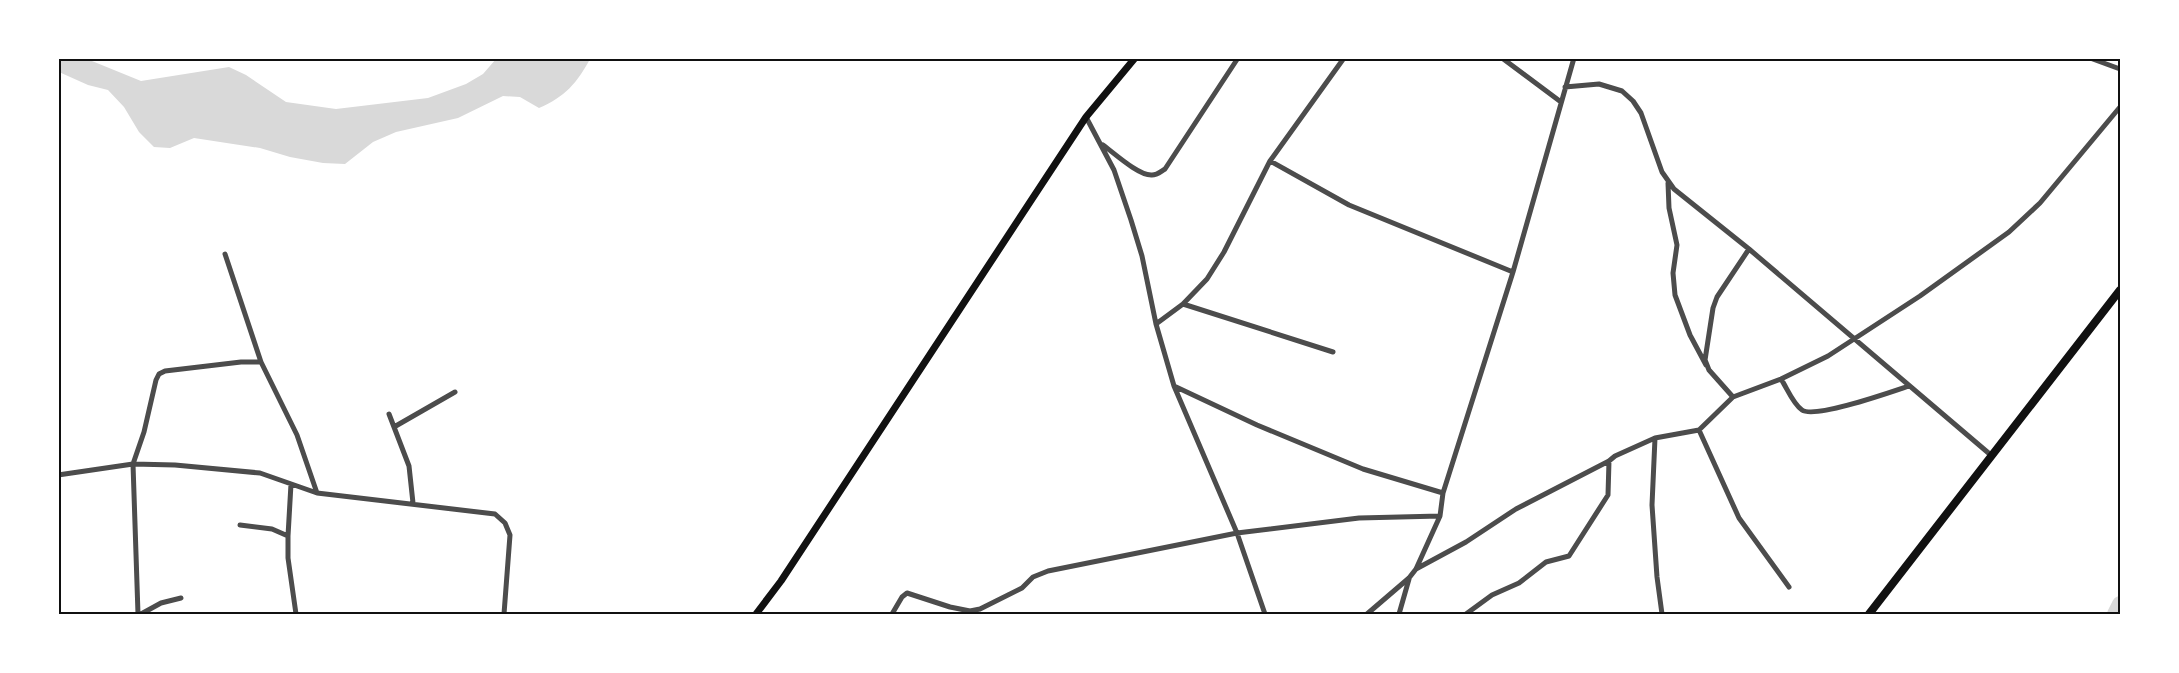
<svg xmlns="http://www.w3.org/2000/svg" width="2179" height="673" font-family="Quicksand,sans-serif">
	<rect width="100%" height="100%" fill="#fff"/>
	<path fill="#d9d9d9" d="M 58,59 L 87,59 L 141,81 L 229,67 L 246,75 L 286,102 L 336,109 L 428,98 L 466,84 L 483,74 L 496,59 L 590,59 C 577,83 565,97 539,108 L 520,97 L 503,96 L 458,118 L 396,132 L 373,142 L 345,164 L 323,163 L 290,157 L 260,148 L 194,138 L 170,148 L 154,147 L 139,132 L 124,107 L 108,90 L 88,85 L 59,72 Z"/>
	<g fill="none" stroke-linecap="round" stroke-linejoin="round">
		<path stroke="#d9d9d9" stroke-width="16" d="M 2115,614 L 2120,604"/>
		<path stroke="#4c4c4c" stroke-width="5" d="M 1502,58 L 1561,102
			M 2090,58 L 2120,69
			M 1565,87 L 1599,84 L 1622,91 L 1633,101 L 1641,113 L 1662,172 L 1674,189 L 1749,249 L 1992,456
			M 1086,117 L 1114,170 L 1131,220 L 1142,256 L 1156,324 L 1174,386 L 1257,425 L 1363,469 L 1443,493
			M 1103,145 C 1114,153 1139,176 1152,175 C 1157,175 1160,172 1165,169 L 1238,58
			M 1270,161 L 1349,205 L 1513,272
			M 1668,183 L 1669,208 L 1677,245 L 1673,273 L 1675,295 L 1690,335 L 1706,365
			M 1183,304 L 1333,352
			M 1156,324 L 1183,304 L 1207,279 L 1224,252 L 1270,161 L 1344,58
			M 1781,379 C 1787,388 1793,404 1802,410 C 1815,419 1891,392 1909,386
			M 1174,386 L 1237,533 L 1265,614
			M 1733,397 L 1709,370 L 1705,360 L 1713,308 L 1717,297 L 1749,249
			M 389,414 L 409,466 L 413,503
			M 394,427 L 455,392
			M 1699,430 L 1739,518 L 1789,587
			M 1655,438 L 1652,505 L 1657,577 L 1662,614
			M 58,475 L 133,464 L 175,465 L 260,473 L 317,493 L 297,435 L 261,362 L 225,254
			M 317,493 L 495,514 L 505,523 L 510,535 L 504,614
			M 240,525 L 272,529 L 288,536 L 288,558 L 296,614
			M 288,536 L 291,484
			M 1416,569 L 1466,542 L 1516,509 L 1609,461 L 1615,456 L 1655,438 L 1699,430 L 1733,397 L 1781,379 L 1828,356 L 1920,296 L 2009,232 L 2040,203 L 2120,107
			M 138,614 L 133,464 L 144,432 L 156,380 L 159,374 L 165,371 L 241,362 L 261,362
			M 141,614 L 161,603 L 181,598
			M 892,614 L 902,597 L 907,593 L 950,607 L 970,611 L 980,609 L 1022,588 L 1033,577 L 1048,571 L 1237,533 L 1359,518 L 1440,516
			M 1367,614 L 1409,578 L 1416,569 L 1440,516 L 1443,493 L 1513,272 L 1574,58
			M 1399,614 L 1409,579
			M 1466,614 L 1492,595 L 1519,583 L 1546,562 L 1569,556 L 1608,495 L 1609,461"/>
		<path stroke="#111" stroke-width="7" d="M 756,614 L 781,581 L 1086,117 L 1135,58"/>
		<path stroke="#111" stroke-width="8" d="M 1869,614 L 2120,290"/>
	</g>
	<rect width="2179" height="673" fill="none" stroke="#ffffff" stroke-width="120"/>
	<rect x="60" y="60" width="2059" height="553" fill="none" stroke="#111" stroke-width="2"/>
</svg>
